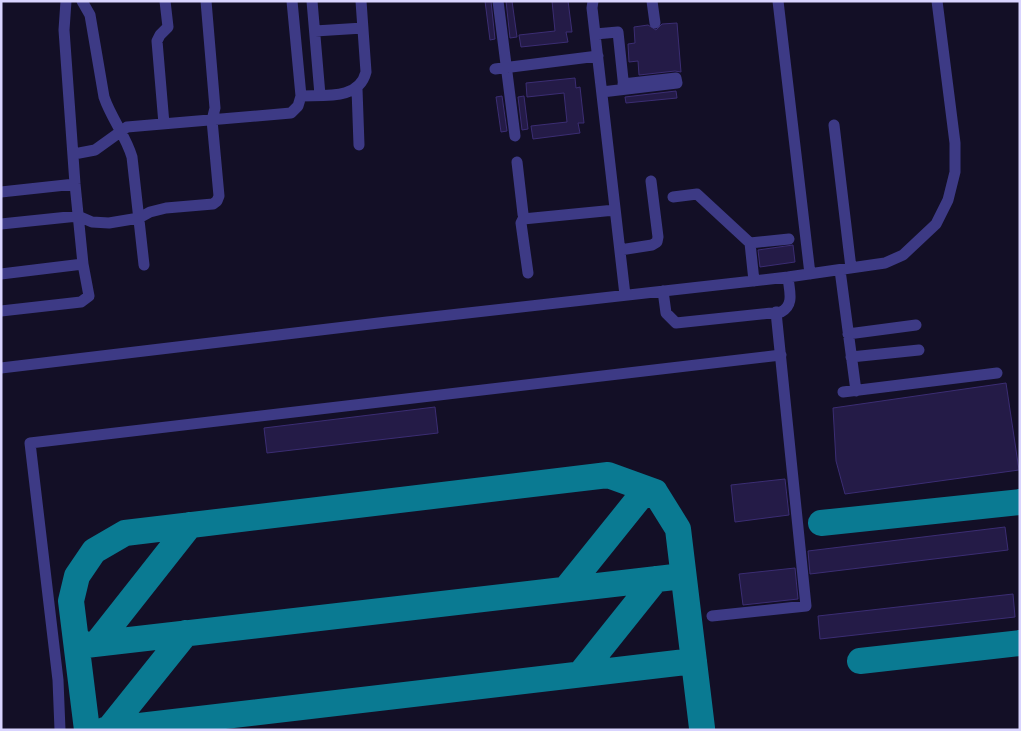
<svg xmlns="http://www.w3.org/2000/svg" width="1021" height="731" font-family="'Space Grotesk',sans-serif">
	<rect width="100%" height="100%" fill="#130f26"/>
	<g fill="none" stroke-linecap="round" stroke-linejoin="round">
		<path stroke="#0a7a92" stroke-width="26" d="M 821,523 L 1020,502
			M 566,589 L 640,497 L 655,492
			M 97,643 L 190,525
			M 77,646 L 683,576
			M 860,661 L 1020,643
			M 580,674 L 656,579
			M 109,729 L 186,633
			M 87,730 L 71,601 L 77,576 L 94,551 L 125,533 L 608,475 L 655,492 L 678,529 L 702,728
			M 105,730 L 694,661"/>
	</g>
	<path fill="#241b47" stroke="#3b2d73" d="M 485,1 L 491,1 L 495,39 L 490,40 Z
		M 506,1 L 512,1 L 517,37 L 510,38 Z
		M 552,1 L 568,1 L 572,32 L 566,32 L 568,42 L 521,47 L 519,35 L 555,31 Z
		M 677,23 L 681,72 L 675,71 L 639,75 L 638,61 L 629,62 L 628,44 L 635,43 L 634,27 L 648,25 L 656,30 L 662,24 Z
		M 575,78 L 576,88 L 580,87 L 584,123 L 578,123 L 580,133 L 533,139 L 531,126 L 567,122 L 564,93 L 527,97 L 526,83 Z
		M 676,91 L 677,98 L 626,103 L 625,97 Z
		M 502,96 L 507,131 L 501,132 L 496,97 Z
		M 524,96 L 528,129 L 522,130 L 518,97 Z
		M 793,245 L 795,262 L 760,267 L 758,250 Z
		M 1006,383 L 1019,470 L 845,494 L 836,461 L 833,408 Z
		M 435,407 L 438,433 L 267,453 L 264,428 Z
		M 785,479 L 789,515 L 735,522 L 731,485 Z
		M 1005,527 L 1008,550 L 810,574 L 808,551 Z
		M 795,568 L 798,599 L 743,605 L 739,574 Z
		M 1013,594 L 1015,617 L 820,639 L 818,616 Z"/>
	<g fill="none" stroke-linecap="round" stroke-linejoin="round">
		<path stroke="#3d3a85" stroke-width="11" d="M 82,1 L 90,15 L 104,97 C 111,118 126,136 132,157 L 144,265
			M 292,1 L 301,96
			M 312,1 L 320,95
			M 498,1 L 515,136
			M 593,1 L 592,8 L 625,295
			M 652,1 L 655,23
			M 778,1 L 810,274
			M 315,31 L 363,28
			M 595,34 L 618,32 L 624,89
			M 495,69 L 598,56
			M 357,89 L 359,145
			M 602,92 L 677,83 L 676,78 L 623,84
			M 164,124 L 157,41 L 160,35 L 168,27 L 165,1
			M 834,125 L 851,268
			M 74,154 L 95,150 L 127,127 L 291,113 L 298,106 L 301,96 C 325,95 359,100 366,72 L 361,1
			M 517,162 L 523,214 L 526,219
			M 1,192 L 75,184
			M 673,197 L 697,194 L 750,243 L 789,239
			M 1,224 L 78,216 L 92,222 L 109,223 L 139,218 L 150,212 L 166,208 L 213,204 L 217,201 L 219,196 L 212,120 L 215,108 L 206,1
			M 750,243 L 754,281
			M 620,250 L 652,245 L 657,242 L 658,237 L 651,181
			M 840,270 L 856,391
			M 528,273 L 521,223 L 523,219 L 615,210
			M 1,274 L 83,264
			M 663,291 L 666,313 L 676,323 L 781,312 C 795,305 789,290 788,277
			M 1,311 L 81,302 L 89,296 L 83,264 L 75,184 L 64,30 L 66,1
			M 848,334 L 916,325
			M 851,357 L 919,350
			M 1,368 L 387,322 L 788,277 L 885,263 L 903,255 L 936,224 L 948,200 L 955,172 L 955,143 L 937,1
			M 843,392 L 997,373
			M 712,616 L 806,606 L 776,312
			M 60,730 L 58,680 L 30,443 L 781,355"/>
	</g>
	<rect width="1021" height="731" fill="none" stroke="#d9d4ff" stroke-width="5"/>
</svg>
